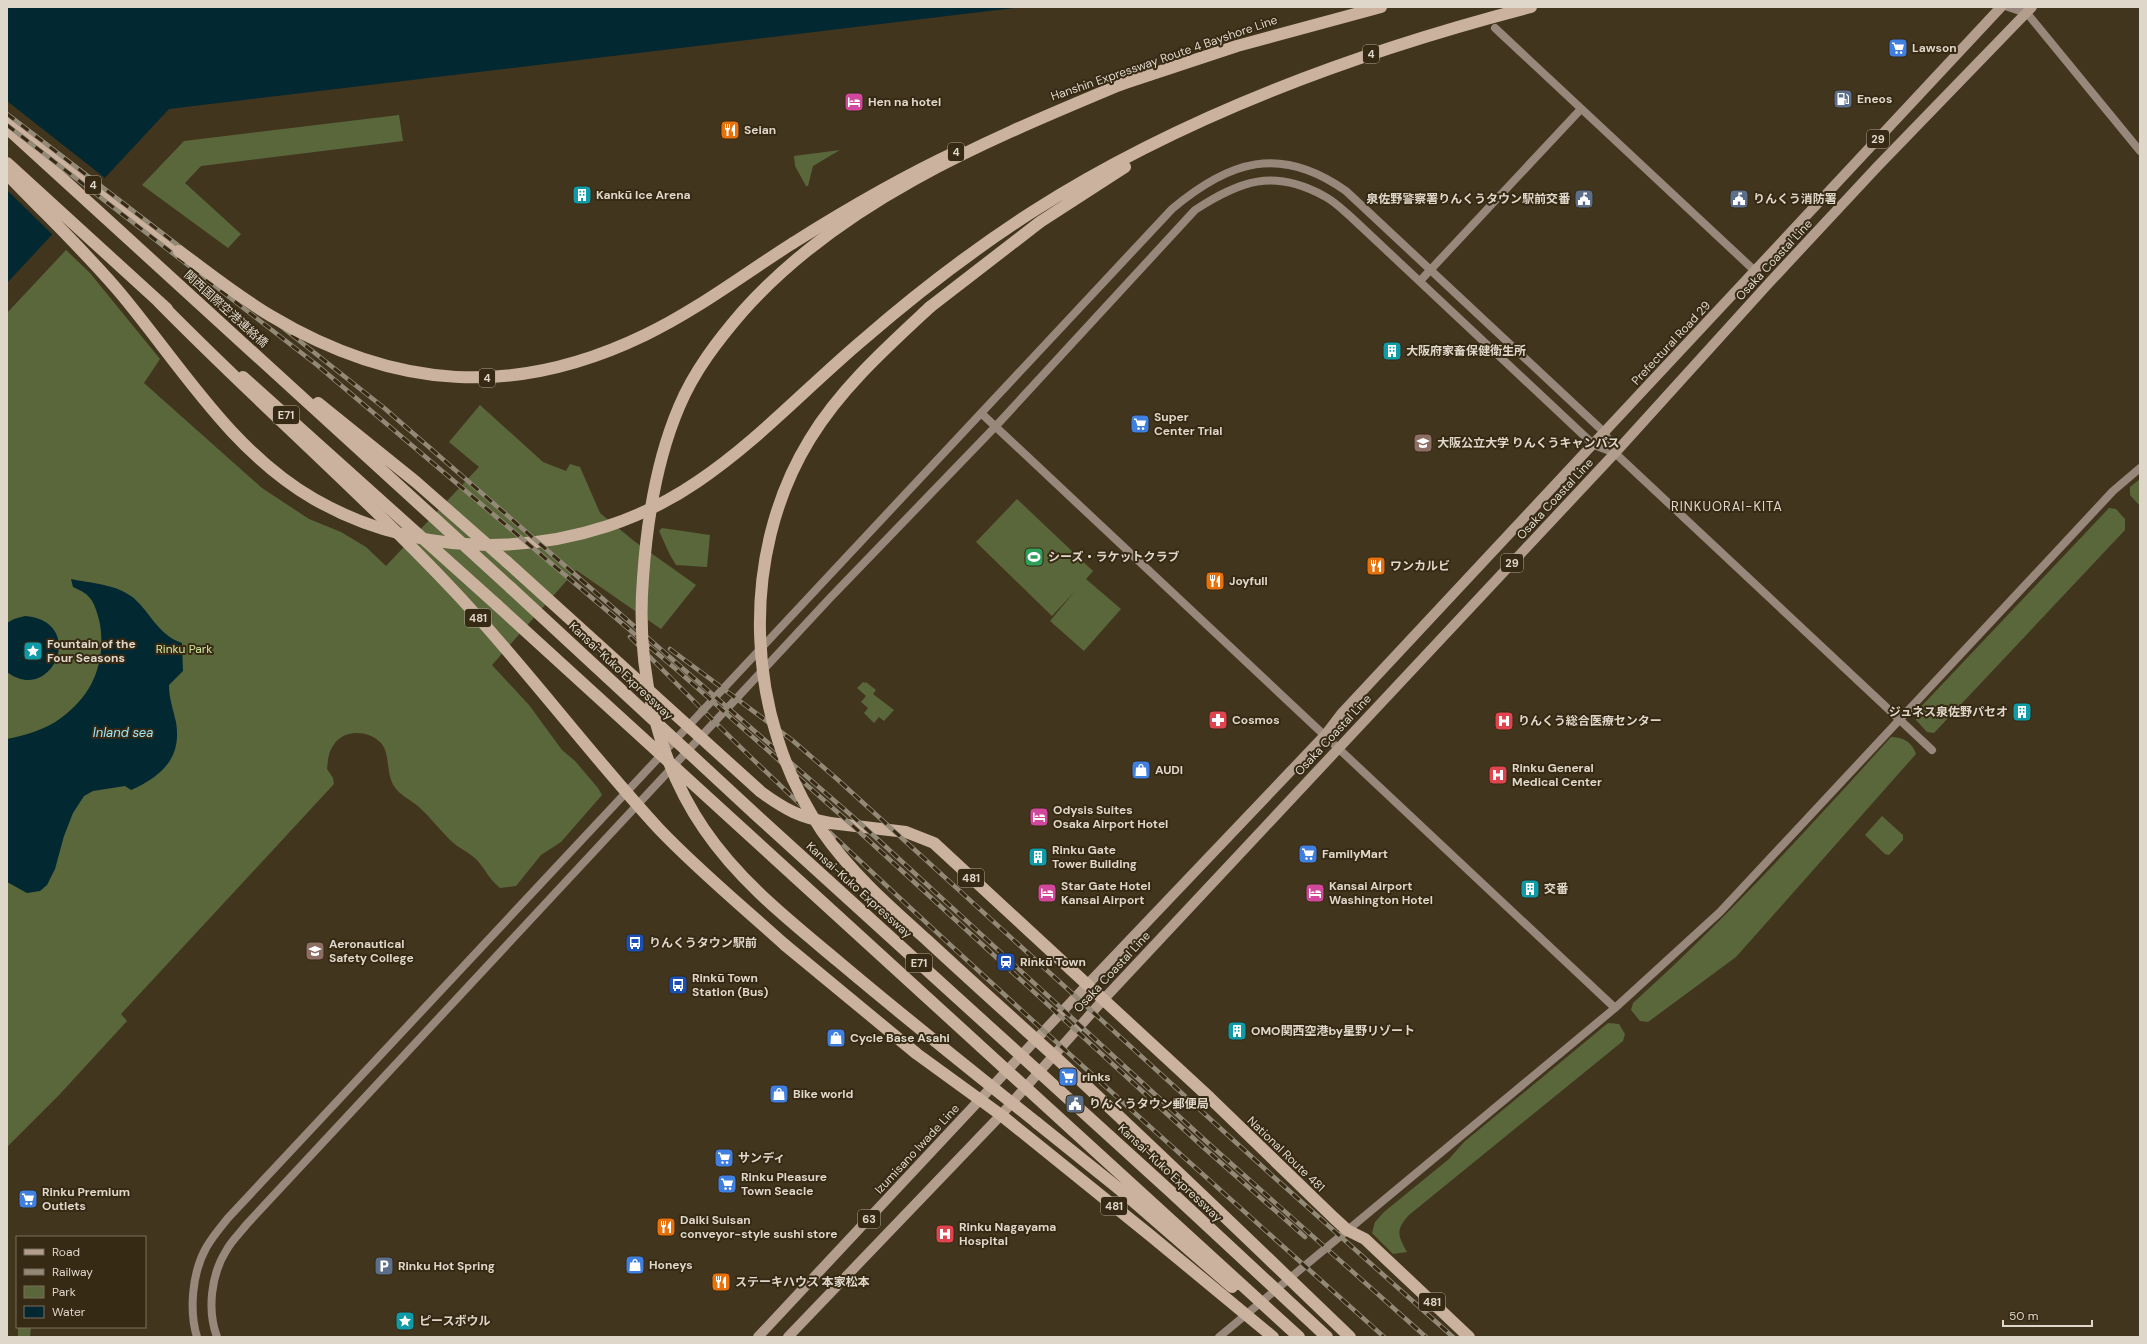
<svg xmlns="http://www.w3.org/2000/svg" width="2147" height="1344" font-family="'DM Sans','Noto Sans JP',sans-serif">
	<rect width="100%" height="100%" fill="#42351e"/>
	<path fill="#5a673b" d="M 399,115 L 403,141 L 201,166 L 185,183 L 241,234 L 228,248 L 142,185 L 184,141 Z
		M 840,150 L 813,166 L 808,186 L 806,186 L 795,166 L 794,156 Z
		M 66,250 L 90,273 L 160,359 L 144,383 L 262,488 L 309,519 L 341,532 L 366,547 L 386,566 L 479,467 L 449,442 L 480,405 L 543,462 L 566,471 L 570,464 L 580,467 L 600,513 L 634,541 L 696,585 L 661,629 L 576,570 L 492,665 L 529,705 L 562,750 L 575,761 L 598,788 L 602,795 L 561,842 L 541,855 L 516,886 L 500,888 C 488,878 486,870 477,860 C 469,852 458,848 450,840 C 439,829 430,817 419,807 C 412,801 402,796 397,790 C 384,776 392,754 380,742 C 367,730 343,729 333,746 C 328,753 328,761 327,769 L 333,778 L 334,784 L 121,1014 L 127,1021 L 60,1094 L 7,1147 L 7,313 Z
		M 2140,479 L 2140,506 L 2130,495 L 2130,487 Z
		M 1017,499 L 1093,571 L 1086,579 L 1121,609 L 1084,651 L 1050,621 L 1075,591 L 1052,616 L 976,542 Z
		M 2109,508 L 2116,509 L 2125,519 L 2125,530 L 1934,733 L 1927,732 L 1916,720 L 1916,712 Z
		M 662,528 L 710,535 L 707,567 L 676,565 L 670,555 L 659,531 Z
		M 863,682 L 865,683 L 866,682 L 876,690 L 873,694 L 894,710 L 884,721 L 879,717 L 874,723 L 864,713 L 868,708 L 861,702 L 866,696 L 857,688 Z
		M 1891,737 C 1903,737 1912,742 1916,754 L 1736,957 L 1648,1022 L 1640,1021 L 1631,1010 L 1633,1003 C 1725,920 1808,829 1891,737 Z
		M 1882,816 L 1903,835 L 1903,840 L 1889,855 L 1885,854 L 1865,835 Z
		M 1608,1023 L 1619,1024 L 1625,1034 L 1623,1041 L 1409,1215 C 1395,1230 1398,1236 1407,1252 L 1393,1254 L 1372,1233 L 1375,1222 L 1384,1212 L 1449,1159 L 1464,1142 Z
		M 18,1327 L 31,1327 L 30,1337 L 18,1337 Z"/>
	<path fill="#022831" d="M 7,7 L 1023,7 L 169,109 L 7,283 Z
		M 71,579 C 90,583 114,584 131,596 C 149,609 157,635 182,643 L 183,671 L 169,685 C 169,698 173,709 176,722 C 182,758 162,776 131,790 L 125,786 L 93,791 L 84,796 L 73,813 L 64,836 L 55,869 L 47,885 L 40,891 L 27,893 L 7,882 L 7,739 C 26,735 45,730 61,718 C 93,695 106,662 100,624 C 98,616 95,602 88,596 C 85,592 77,589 73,587 Z
		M 25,616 C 88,621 52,706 7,672 L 7,623 L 14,619 Z"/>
	<path fill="#42351e" d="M 7,101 L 105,178 L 53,235 L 7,190 Z"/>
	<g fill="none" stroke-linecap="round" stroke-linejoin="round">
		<path stroke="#98887b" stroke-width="8" d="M 2008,7 L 2026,13
			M 2022,7 L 2140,151
			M 1495,28 L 1755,271
			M 1420,281 L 1581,109
			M 981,413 L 1615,1008
			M 197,1337 C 189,1311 192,1273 206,1248 C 212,1237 220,1228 228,1218 L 1172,209 C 1229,161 1280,144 1346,191 L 1605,433 L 1615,453 L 1932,750
			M 217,1337 C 207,1310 211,1275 226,1251 C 231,1241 240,1233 247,1224 L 830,598 L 995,427 L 1195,210 C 1240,181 1273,168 1324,196 C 1334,201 1343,210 1351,217 L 1594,445 L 1615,453
			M 1219,1337 L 1615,1008 L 1720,912 L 2113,491 L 2140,468"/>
		<path stroke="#b39e8d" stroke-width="10" d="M 758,1337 L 1087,985 L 1325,735 L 1341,714 L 2001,7
			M 788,1337 L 1001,1115 L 1103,1000 L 1615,453 L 1769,283 L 1877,167 L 2032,7"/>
		<path stroke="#cbb29e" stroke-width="12" d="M 1119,85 L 1237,46 L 1381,7
			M 7,119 L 179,251
			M 7,128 L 511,588
			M 7,163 L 167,309
			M 7,174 C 45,214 85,251 121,294 C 181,366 231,451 314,499 C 432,567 586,558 697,482 C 758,441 808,386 864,339 C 917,293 973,250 1032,212 C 1184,115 1357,52 1531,7
			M 793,243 C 847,209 902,177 960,150
			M 930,307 L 1040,222 L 1125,167
			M 243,377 L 497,605
			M 318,403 L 416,482 L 507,562
			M 830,823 L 906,832 L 934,843 L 1210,1098 L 1334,1218 L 1347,1230 L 1365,1239 L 1469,1337
			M 785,945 L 917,1054 L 1001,1115 L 1151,1236 L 1273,1337
			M 1037,1123 L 1118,1188"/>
		<defs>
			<path id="rail" d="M 7,114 L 210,270 L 383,407 L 860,823 L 1208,1143 L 1426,1337
				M 7,125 L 317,365 L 677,670 L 853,826 L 1203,1147 L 1305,1237
				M 630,637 C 674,681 717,725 762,768 C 965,963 1175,1149 1384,1337
				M 670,649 L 792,740 L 837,779 L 1276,1179 L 1453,1337"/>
		</defs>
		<use href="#rail" stroke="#938977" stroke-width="4.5"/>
		<use href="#rail" stroke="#372a14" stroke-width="3" stroke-dasharray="9" stroke-linecap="butt"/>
		<path stroke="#cbb29e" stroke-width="12" d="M 179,251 C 209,273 239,297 271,316 C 395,390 515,398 645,335 C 697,310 744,274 793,243
			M 159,302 C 256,401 361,492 456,593 C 527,669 589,753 659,829 C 698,870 743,907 785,945
			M 930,307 C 887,347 841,388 810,439 C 738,556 745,718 822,831 C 851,873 890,907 928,941 C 969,979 1010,1016 1051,1053 C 1152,1146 1251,1242 1350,1337
			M 507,562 L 761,792 C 786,810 799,817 830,823
			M 511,588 L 755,814 L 1171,1192 L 1327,1337
			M 497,605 L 1299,1337
			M 1037,1123 C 971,1070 904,1017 839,962 C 790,921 740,882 704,829 C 655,757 636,665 643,578 C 647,520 656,461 679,407 C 694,371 718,340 743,311 C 845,197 991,139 1129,81
			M 1118,1188 L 1232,1287"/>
	</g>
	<defs>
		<symbol id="supermarket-square" viewBox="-11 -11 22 22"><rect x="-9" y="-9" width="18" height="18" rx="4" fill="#3f7fe0" stroke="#372a14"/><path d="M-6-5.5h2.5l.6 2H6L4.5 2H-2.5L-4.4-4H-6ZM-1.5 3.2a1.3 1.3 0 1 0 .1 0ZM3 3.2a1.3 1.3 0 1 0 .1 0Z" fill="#fff"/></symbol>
		<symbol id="fuel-square" viewBox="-11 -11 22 22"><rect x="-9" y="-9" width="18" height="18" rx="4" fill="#5c6f8a" stroke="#372a14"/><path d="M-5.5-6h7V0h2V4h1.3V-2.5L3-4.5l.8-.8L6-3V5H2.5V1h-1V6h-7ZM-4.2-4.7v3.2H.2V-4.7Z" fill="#fff"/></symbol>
		<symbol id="hotel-square" viewBox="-11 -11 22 22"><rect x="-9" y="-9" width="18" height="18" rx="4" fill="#d1479c" stroke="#372a14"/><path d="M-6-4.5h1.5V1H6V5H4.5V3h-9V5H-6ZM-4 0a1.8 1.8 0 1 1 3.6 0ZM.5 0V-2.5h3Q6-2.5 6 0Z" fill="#fff"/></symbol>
		<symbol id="restaurant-square" viewBox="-11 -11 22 22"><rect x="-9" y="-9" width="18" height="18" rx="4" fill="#e8710a" stroke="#372a14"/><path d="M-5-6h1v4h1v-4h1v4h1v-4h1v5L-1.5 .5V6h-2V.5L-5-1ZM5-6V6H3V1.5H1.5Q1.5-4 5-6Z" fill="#fff"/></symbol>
		<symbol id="building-square" viewBox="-11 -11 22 22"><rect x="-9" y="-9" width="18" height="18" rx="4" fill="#0f9aa8" stroke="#372a14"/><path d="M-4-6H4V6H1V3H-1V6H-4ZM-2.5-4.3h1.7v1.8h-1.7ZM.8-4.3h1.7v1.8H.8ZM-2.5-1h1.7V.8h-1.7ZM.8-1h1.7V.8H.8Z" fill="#fff"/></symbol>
		<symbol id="civic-square" viewBox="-11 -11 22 22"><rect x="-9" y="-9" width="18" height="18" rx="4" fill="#5c6f8a" stroke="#372a14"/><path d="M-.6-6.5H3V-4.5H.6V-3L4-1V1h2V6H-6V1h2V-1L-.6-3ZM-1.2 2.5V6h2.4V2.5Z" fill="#fff"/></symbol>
		<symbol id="university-square" viewBox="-11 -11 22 22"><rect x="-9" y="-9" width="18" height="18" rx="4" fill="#8d6e63" stroke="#372a14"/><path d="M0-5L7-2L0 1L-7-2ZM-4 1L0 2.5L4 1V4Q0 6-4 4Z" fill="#fff"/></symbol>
		<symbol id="stadium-square" viewBox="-11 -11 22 22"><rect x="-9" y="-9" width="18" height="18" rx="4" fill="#2e9e5b" stroke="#372a14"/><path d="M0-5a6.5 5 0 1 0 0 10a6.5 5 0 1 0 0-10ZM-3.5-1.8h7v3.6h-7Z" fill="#fff"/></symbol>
		<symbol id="sight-square" viewBox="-11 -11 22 22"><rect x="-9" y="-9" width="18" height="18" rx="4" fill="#0f9aa8" stroke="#372a14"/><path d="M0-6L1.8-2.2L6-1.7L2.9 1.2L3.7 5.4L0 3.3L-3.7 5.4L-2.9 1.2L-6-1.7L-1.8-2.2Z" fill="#fff"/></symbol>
		<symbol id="pharmacy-square" viewBox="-11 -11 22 22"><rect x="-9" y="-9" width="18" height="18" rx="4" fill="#e0444e" stroke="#372a14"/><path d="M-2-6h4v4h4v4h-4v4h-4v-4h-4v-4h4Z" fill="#fff"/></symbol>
		<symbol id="hospital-square" viewBox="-11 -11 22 22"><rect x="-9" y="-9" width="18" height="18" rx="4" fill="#e0444e" stroke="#372a14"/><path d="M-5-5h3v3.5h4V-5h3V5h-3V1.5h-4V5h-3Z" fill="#fff"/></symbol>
		<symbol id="shop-square" viewBox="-11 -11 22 22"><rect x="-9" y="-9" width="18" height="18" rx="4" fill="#3f7fe0" stroke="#372a14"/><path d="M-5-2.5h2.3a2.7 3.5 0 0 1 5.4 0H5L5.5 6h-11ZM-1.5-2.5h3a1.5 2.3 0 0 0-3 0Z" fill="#fff"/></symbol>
		<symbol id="bus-square" viewBox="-11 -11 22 22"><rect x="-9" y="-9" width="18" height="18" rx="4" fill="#1a4fb4" stroke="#372a14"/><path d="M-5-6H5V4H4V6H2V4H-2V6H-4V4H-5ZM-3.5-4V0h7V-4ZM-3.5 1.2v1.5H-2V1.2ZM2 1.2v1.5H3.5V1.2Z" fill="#fff"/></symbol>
		<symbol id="station-square" viewBox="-11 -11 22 22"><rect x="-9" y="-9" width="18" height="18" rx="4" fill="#1a4fb4" stroke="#372a14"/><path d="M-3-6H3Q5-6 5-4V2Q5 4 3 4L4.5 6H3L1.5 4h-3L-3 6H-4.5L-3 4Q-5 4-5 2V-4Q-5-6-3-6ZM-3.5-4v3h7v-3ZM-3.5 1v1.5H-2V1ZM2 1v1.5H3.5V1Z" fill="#fff"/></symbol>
		<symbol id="parking-square" viewBox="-11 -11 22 22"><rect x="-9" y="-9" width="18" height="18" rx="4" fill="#5c6f8a" stroke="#372a14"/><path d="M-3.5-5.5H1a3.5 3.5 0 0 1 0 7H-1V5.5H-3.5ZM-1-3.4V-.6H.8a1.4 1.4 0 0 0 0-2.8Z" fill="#fff"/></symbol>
	</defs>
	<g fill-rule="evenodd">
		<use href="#supermarket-square" x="1887" y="37" width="22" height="22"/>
		<use href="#fuel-square" x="1832" y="88" width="22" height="22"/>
		<use href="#hotel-square" x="843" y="91" width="22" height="22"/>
		<use href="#restaurant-square" x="719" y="119" width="22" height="22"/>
		<use href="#building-square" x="571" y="184" width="22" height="22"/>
		<use href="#civic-square" x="1573" y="188" width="22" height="22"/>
		<use href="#civic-square" x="1728" y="188" width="22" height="22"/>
		<use href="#building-square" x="1381" y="340" width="22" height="22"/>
		<use href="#supermarket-square" x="1129" y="413" width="22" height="22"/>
		<use href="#university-square" x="1412" y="432" width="22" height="22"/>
		<use href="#stadium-square" x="1023" y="546" width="22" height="22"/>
		<use href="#restaurant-square" x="1365" y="555" width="22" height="22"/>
		<use href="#restaurant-square" x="1204" y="570" width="22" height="22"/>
		<use href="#sight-square" x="22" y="640" width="22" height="22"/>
		<use href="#building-square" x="2011" y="701" width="22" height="22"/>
		<use href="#pharmacy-square" x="1207" y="709" width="22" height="22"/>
		<use href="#hospital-square" x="1493" y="710" width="22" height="22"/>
		<use href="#shop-square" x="1130" y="759" width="22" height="22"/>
		<use href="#hospital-square" x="1487" y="764" width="22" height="22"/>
		<use href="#hotel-square" x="1028" y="806" width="22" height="22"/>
		<use href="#supermarket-square" x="1297" y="843" width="22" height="22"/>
		<use href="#building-square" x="1027" y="846" width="22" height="22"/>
		<use href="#building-square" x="1519" y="878" width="22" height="22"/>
		<use href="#hotel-square" x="1036" y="882" width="22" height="22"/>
		<use href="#hotel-square" x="1304" y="882" width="22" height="22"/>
		<use href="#bus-square" x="624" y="932" width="22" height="22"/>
		<use href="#university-square" x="304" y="940" width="22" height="22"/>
		<use href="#station-square" x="995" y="951" width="22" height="22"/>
		<use href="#bus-square" x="667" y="974" width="22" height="22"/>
		<use href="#building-square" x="1226" y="1020" width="22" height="22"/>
		<use href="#shop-square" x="825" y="1027" width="22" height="22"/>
		<use href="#supermarket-square" x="1057" y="1066" width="22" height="22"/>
		<use href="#shop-square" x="768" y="1083" width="22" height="22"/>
		<use href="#civic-square" x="1064" y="1093" width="22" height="22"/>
		<use href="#supermarket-square" x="713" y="1147" width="22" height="22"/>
		<use href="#supermarket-square" x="716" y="1173" width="22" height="22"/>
		<use href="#supermarket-square" x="17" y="1188" width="22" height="22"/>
		<use href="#restaurant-square" x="655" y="1216" width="22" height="22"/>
		<use href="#hospital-square" x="934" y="1223" width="22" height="22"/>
		<use href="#shop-square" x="624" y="1254" width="22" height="22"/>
		<use href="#parking-square" x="373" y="1255" width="22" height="22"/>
		<use href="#restaurant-square" x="710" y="1271" width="22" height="22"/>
		<use href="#sight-square" x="394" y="1310" width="22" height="22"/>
	</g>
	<g text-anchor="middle" stroke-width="4" stroke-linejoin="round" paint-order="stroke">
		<g fill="#372a14" stroke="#ada393" stroke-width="1">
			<rect x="1363" y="45" width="16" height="18" rx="3"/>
			<rect x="1867" y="130" width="22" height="18" rx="3"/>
			<rect x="948" y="143" width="16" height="18" rx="3"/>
			<rect x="85" y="176" width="16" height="18" rx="3"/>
			<rect x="479" y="369" width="16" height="18" rx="3"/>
			<rect x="273" y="406" width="26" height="18" rx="3"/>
			<rect x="1501" y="554" width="22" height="18" rx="3"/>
			<rect x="465" y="609" width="26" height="18" rx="3"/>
			<rect x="958" y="869" width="26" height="18" rx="3"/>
			<rect x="906" y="954" width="26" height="18" rx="3"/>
			<rect x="1101" y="1197" width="26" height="18" rx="3"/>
			<rect x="858" y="1210" width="22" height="18" rx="3"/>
			<rect x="1419" y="1293" width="26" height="18" rx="3"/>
		</g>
		<g font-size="11" font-weight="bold" fill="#dfd7ca">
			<text x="1371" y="58">4</text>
			<text x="1878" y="143">29</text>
			<text x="956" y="156">4</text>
			<text x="93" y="189">4</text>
			<text x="487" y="382">4</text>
			<text x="286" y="419">E71</text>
			<text x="1512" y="567">29</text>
			<text x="478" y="622">481</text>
			<text x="971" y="882">481</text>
			<text x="919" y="967">E71</text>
			<text x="1114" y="1210">481</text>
			<text x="869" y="1223">63</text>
			<text x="1432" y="1306">481</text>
		</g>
		<g font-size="12" font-weight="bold" fill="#dfd7ca" stroke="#372a14" text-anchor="start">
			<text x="1912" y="52">Lawson</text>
			<text x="1857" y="103">Eneos</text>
			<text x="868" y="106">Hen na hotel</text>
			<text x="744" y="134">Seian</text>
			<text x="596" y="199">Kankū Ice Arena</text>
			<text x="1570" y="203" text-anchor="end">泉佐野警察署りんくうタウン駅前交番</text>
			<text x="1753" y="203">りんくう消防署</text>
			<text x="1406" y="355">大阪府家畜保健衛生所</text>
			<text x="1154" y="421">Super<tspan x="1154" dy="14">Center Trial</tspan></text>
			<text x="1437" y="447">大阪公立大学 りんくうキャンパス</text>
			<text x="1048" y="561">シーズ・ラケットクラブ</text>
			<text x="1390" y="570">ワンカルビ</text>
			<text x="1229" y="585">Joyfull</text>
			<text x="47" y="648">Fountain of the<tspan x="47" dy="14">Four Seasons</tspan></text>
			<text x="2008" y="716" text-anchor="end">ジュネス泉佐野パセオ</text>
			<text x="1232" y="724">Cosmos</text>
			<text x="1518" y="725">りんくう総合医療センター</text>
			<text x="1512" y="772">Rinku General<tspan x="1512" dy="14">Medical Center</tspan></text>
			<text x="1155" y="774">AUDI</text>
			<text x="1053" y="814">Odysis Suites<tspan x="1053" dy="14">Osaka Airport Hotel</tspan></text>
			<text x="1052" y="854">Rinku Gate<tspan x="1052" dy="14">Tower Building</tspan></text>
			<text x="1322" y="858">FamilyMart</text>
			<text x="1061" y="890">Star Gate Hotel<tspan x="1061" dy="14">Kansai Airport</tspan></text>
			<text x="1329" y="890">Kansai Airport<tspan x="1329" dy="14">Washington Hotel</tspan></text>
			<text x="1544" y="893">交番</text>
			<text x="649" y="947">りんくうタウン駅前</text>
			<text x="329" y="948">Aeronautical<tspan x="329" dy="14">Safety College</tspan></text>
			<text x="1020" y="966">Rinkū Town</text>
			<text x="692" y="982">Rinkū Town<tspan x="692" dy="14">Station (Bus)</tspan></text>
			<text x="1251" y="1035">OMO関西空港by星野リゾート</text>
			<text x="850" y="1042">Cycle Base Asahi</text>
			<text x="1082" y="1081">rinks</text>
			<text x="793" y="1098">Bike world</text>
			<text x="1089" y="1108">りんくうタウン郵便局</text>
			<text x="738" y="1162">サンディ</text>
			<text x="741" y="1181">Rinku Pleasure<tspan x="741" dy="14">Town Seacle</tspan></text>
			<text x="42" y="1196">Rinku Premium<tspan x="42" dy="14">Outlets</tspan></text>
			<text x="680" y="1224">Daiki Suisan<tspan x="680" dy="14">conveyor-style sushi store</tspan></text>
			<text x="959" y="1231">Rinku Nagayama<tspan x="959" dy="14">Hospital</tspan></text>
			<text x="649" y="1269">Honeys</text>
			<text x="398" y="1270">Rinku Hot Spring</text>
			<text x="735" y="1286">ステーキハウス 本家松本</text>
			<text x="419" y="1325">ピースボウル</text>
		</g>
		<g font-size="12" fill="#dfd7ca" stroke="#372a14">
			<text transform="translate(1164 58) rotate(-19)" y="4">Hanshin Expressway Route 4 Bayshore Line</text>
			<text transform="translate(1774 260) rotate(-47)" y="4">Osaka Coastal Line</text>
			<text transform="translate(226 309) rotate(42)" y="4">関西国際空港連絡橋</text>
			<text transform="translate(1671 343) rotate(-47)" y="4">Prefectural Road 29</text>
			<text transform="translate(1555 499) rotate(-47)" y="4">Osaka Coastal Line</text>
			<text transform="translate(621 671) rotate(43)" y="4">Kansai-Kuko Expressway</text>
			<text transform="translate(1333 735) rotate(-47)" y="4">Osaka Coastal Line</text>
			<text transform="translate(859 890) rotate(42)" y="4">Kansai-Kuko Expressway</text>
			<text transform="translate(1112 972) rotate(-47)" y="4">Osaka Coastal Line</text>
			<text transform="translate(917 1149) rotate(-47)" y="4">Izumisano Iwade Line</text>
			<text transform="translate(1286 1154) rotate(44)" y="4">National Route 481</text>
			<text transform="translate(1170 1173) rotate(43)" y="4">Kansai-Kuko Expressway</text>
		</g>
		<g font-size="12" fill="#cfe699" stroke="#372a14">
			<text x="184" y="653">Rinku Park</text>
		</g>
		<g font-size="13" letter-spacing="1" fill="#dfd7ca" stroke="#372a14">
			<text x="1727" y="511">RINKUORAI-KITA</text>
		</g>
		<g font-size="13" font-style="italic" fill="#98e7fc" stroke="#372a14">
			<text x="123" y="737">Inland sea</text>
		</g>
	</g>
	<rect width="2147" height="1344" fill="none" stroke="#dfd7ca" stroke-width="16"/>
	<rect x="16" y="1236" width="130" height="92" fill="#372a14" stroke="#7a6f5d"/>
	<rect x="24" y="1249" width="20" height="6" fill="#b39e8d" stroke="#7a6f5d"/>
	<text x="52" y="1256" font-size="12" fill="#dfd7ca">Road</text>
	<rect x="24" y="1269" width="20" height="6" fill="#938977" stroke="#7a6f5d"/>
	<text x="52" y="1276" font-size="12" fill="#dfd7ca">Railway</text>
	<rect x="24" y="1286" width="20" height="12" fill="#5a673b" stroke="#7a6f5d"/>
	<text x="52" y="1296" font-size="12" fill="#dfd7ca">Park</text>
	<rect x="24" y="1306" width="20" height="12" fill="#022831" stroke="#7a6f5d"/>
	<text x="52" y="1316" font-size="12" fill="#dfd7ca">Water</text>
	<path d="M2003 1320v6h89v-6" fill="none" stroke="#dfd7ca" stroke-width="2"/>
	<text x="2009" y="1320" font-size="12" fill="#dfd7ca" stroke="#372a14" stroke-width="3" paint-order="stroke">50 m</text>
</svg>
